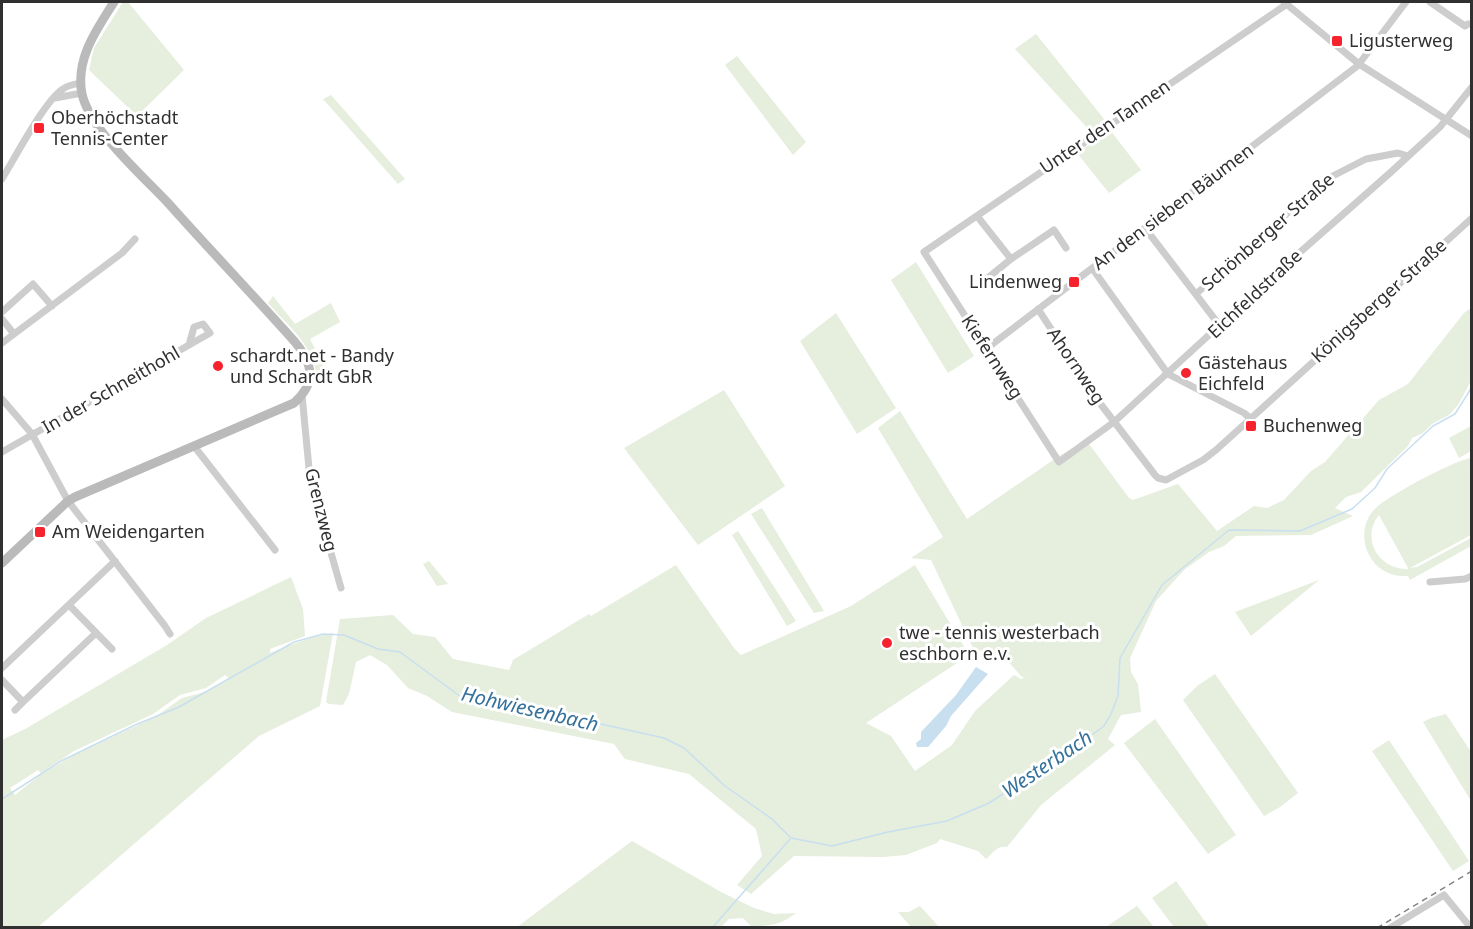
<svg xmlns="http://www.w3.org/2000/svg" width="1473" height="929" font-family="'Noto Sans',sans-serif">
	<rect width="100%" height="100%" fill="#fff"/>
	<path fill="#e6eedd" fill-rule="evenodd" d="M 123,2 L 128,2 L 184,70 L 137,116 L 89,70 L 94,48 Z
		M 1036,34 L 1104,119 L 1091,132 L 1015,49 Z
		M 737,56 L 806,142 L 793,155 L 725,65 Z
		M 331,95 L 405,179 L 398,184 L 323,99 Z
		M 1110,130 L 1141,170 L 1109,193 L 1077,153 Z
		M 916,262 L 974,356 L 948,373 L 891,280 Z
		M 273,296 L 295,324 L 331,303 L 340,322 L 310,339 L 331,381 L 329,383 L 326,379 L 317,382 C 317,348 289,327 268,303 Z
		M 1471,308 L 1471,381 L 1458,405 L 1449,415 L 1432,424 L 1423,433 L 1412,438 L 1408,446 L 1361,492 L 1346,497 L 1335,508 L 1353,516 L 1311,535 L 1236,536 L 1224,546 L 1209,552 L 1184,570 L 1156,601 L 1130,658 L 1131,672 L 1138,684 L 1141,712 L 1121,715 L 1108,739 L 1115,745 L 1041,805 L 1007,847 C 997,845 993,853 986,859 L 978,851 L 940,839 L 937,843 L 906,855 L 883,857 L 794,856 L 751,894 L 737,885 L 762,856 L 756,829 L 689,774 L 625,759 L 614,744 L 452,712 L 427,696 L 408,688 L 387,665 L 370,655 L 356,662 L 349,694 L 343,705 L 329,704 L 326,702 L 340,619 L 393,615 L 413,634 L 435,637 L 453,659 L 509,670 L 513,660 L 589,614 L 591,616 L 676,565 L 734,648 L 741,655 L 851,606 L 915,565 L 969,655 L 866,723 L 891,736 L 915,771 L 952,745 L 975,711 L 1014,675 L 1021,679 L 1025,677 L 1022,677 L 1006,659 L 973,648 L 931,560 L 911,558 L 943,537 L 878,428 L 900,411 L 967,519 L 1059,456 L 1086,440 L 1129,498 L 1133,500 L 1178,484 L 1217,531 L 1254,506 L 1267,508 L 1284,500 L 1311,471 L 1325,462 L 1379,400 L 1408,384 L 1464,313 Z
		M 836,313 L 896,408 L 857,434 L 800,341 Z
		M 724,390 L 785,486 L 698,545 L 624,448 Z
		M 1471,426 L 1471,451 L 1459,458 L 1449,438 Z
		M 1471,458 L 1471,465 L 1469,466 L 1472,470 L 1471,535 L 1410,568 L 1417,567 L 1471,538 L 1471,546 L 1410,580 L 1408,576 C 1403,576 1398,576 1394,575 C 1366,568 1355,532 1373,511 C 1383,498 1455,460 1471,458 ZM 1379,515 L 1408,568 L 1408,569 C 1379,570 1360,539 1379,515 Z
		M 762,508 L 824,611 L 814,613 L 751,514 Z
		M 738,531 L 796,621 L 787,626 L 732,535 Z
		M 429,561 L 448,584 L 437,586 L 423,564 Z
		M 291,577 L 303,609 L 305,636 L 270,649 L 270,653 C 290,645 312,636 333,633 L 320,706 L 259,736 L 38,927 L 2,927 L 2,740 L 25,729 L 167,645 L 206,618 ZM 225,675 L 229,678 L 208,691 L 182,698 L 155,717 L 76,754 L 41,774 L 15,795 L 10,788 L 38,770 L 41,773 L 74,751 L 153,714 L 180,695 L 206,688 Z
		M 1319,580 L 1251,636 L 1235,612 Z
		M 1215,674 L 1298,793 L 1280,807 L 1264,816 L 1183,700 L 1197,686 Z
		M 1446,714 L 1471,752 L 1471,801 L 1423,722 L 1431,718 Z
		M 1155,719 L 1236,835 L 1208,854 L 1124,743 Z
		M 1389,740 L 1469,861 L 1453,871 L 1372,751 Z
		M 632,841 L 723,893 L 754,908 L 774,914 L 796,913 C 781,925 770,926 751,926 L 743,918 L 729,919 L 720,928 L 517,927 Z
		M 1176,881 L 1209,927 L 1174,927 L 1152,898 Z
		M 920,906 L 939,927 L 911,927 L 898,912 L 909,912 Z
		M 1137,906 L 1154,927 L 1106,927 Z"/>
	<path fill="#c8dff0" d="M 976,667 L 988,674 L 951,716 L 946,726 L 928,747 L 917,747 L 916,743 L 921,739 L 921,732 L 956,695 Z"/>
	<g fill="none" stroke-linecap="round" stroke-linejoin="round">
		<path stroke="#c8dff0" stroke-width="1.5" d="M 2,799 L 61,761 L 135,725 L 179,707 L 294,642 L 323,634 L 344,635 L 378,649 L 400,652 L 461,697 L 490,705 L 601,724 L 664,738 L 684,748 L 725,786 L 772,819 L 790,837
			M 712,928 L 791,838 L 832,846 L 888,832 L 947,821 L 989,803 L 1074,748 L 1104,726 L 1111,714 L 1118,696 L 1120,658 L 1162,585 L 1229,530 L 1300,531 L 1352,509 L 1375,488 L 1387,469 L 1418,440 L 1433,426 L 1455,414 L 1472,387"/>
		<path stroke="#cdcdcd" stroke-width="7" d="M 1284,2 L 1359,64 L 1472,136
			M 1430,2 L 1465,26 L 1468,24
			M 1287,4 L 924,252 L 1059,462 L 1114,422 L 1281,269 L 1391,172 L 1440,127 L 1472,87
			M 1359,64 L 1406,2
			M 55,98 L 82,93
			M 2,179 C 15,158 45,100 63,89 C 68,85 75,84 81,83
			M 977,216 L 1011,259
			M 1145,228 L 1220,326
			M 1092,268 L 1168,374 L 1244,413 L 1250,418
			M 989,277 L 1011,259 L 1054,230 L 1066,248
			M 1196,294 L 1325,180 L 1366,159 L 1398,153 L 1408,156
			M 1038,309 L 1096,398 L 1155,475 L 1158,478 L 1166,480 L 1203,460 L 1216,450 L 1472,218
			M 2,312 L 33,284 L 52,306
			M 2,319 L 14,334
			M 2,343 L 122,253 L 135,239
			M 986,349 L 1360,64
			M 302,395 L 310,479 L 341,588
			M 2,399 L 32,434 L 68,501 L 165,626 L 170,634
			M 194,446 L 275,550
			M 2,452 L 189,345 L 194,327 L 203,324 L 210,333 L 189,345
			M 1430,582 L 1465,579 L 1472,576
			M 69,605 L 112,649
			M 2,668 L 115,561
			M 2,680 L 23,702 L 96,633
			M 15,710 L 23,702
			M 1390,928 L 1444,895 L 1471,928"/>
		<path stroke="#bababa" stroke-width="9" d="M 2,563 L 68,501 L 75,497 L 294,403 C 317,382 313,364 295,342 C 253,295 210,250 169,204 C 143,176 90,130 82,94 C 75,59 97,29 114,2"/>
		<path stroke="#858585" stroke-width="1.5" stroke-dasharray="6 4.5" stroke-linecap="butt" d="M 1377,928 L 1472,871"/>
	</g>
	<g fill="#f6232e" stroke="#fff" stroke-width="2">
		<rect x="1331" y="35" width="12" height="12" rx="3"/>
		<rect x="33" y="122" width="12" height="12" rx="3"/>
		<rect x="1068" y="276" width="12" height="12" rx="3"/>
		<circle cx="218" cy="366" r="6"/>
		<circle cx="1186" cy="373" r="6"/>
		<rect x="1245" y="420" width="12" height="12" rx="3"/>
		<rect x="34" y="526" width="12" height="12" rx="3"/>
		<circle cx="887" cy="643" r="6"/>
	</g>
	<g text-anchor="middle" stroke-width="6" stroke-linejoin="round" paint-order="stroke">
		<g font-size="18" fill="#303030" stroke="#fff" text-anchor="start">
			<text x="1349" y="47">Ligusterweg</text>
			<text x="51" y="124">Oberhöchstadt<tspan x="51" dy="21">Tennis-Center</tspan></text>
			<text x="1062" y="288" text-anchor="end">Lindenweg</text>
			<text x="230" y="362">schardt.net - Bandy<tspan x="230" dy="21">und Schardt GbR</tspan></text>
			<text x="1198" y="369">Gästehaus<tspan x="1198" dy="21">Eichfeld</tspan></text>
			<text x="1263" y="432">Buchenweg</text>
			<text x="52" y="538">Am Weidengarten</text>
			<text x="899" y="639">twe - tennis westerbach<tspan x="899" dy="21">eschborn e.v.</tspan></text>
		</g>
		<g font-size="18" fill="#303030" stroke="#fff">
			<text transform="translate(1105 127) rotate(-34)" y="6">Unter den Tannen</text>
			<text transform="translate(1173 207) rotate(-37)" y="6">An den sieben Bäumen</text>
			<text transform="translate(1268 232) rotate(-41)" y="6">Schönberger Straße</text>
			<text transform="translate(1255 294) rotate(-43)" y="6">Eichfeldstraße</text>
			<text transform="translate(1379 301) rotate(-42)" y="6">Königsberger Straße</text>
			<text transform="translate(992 357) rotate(57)" y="6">Kiefernweg</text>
			<text transform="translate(1076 366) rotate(56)" y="6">Ahornweg</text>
			<text transform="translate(111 390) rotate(-30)" y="6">In der Schneithohl</text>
			<text transform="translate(321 510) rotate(76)" y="6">Grenzweg</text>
		</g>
		<g font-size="20" font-style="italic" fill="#35719b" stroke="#fff">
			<text transform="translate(530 709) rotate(13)" y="7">Hohwiesenbach</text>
			<text transform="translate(1047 764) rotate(-34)" y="7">Westerbach</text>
		</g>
	</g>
	<rect width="1473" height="929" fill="none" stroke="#303030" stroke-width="6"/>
</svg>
